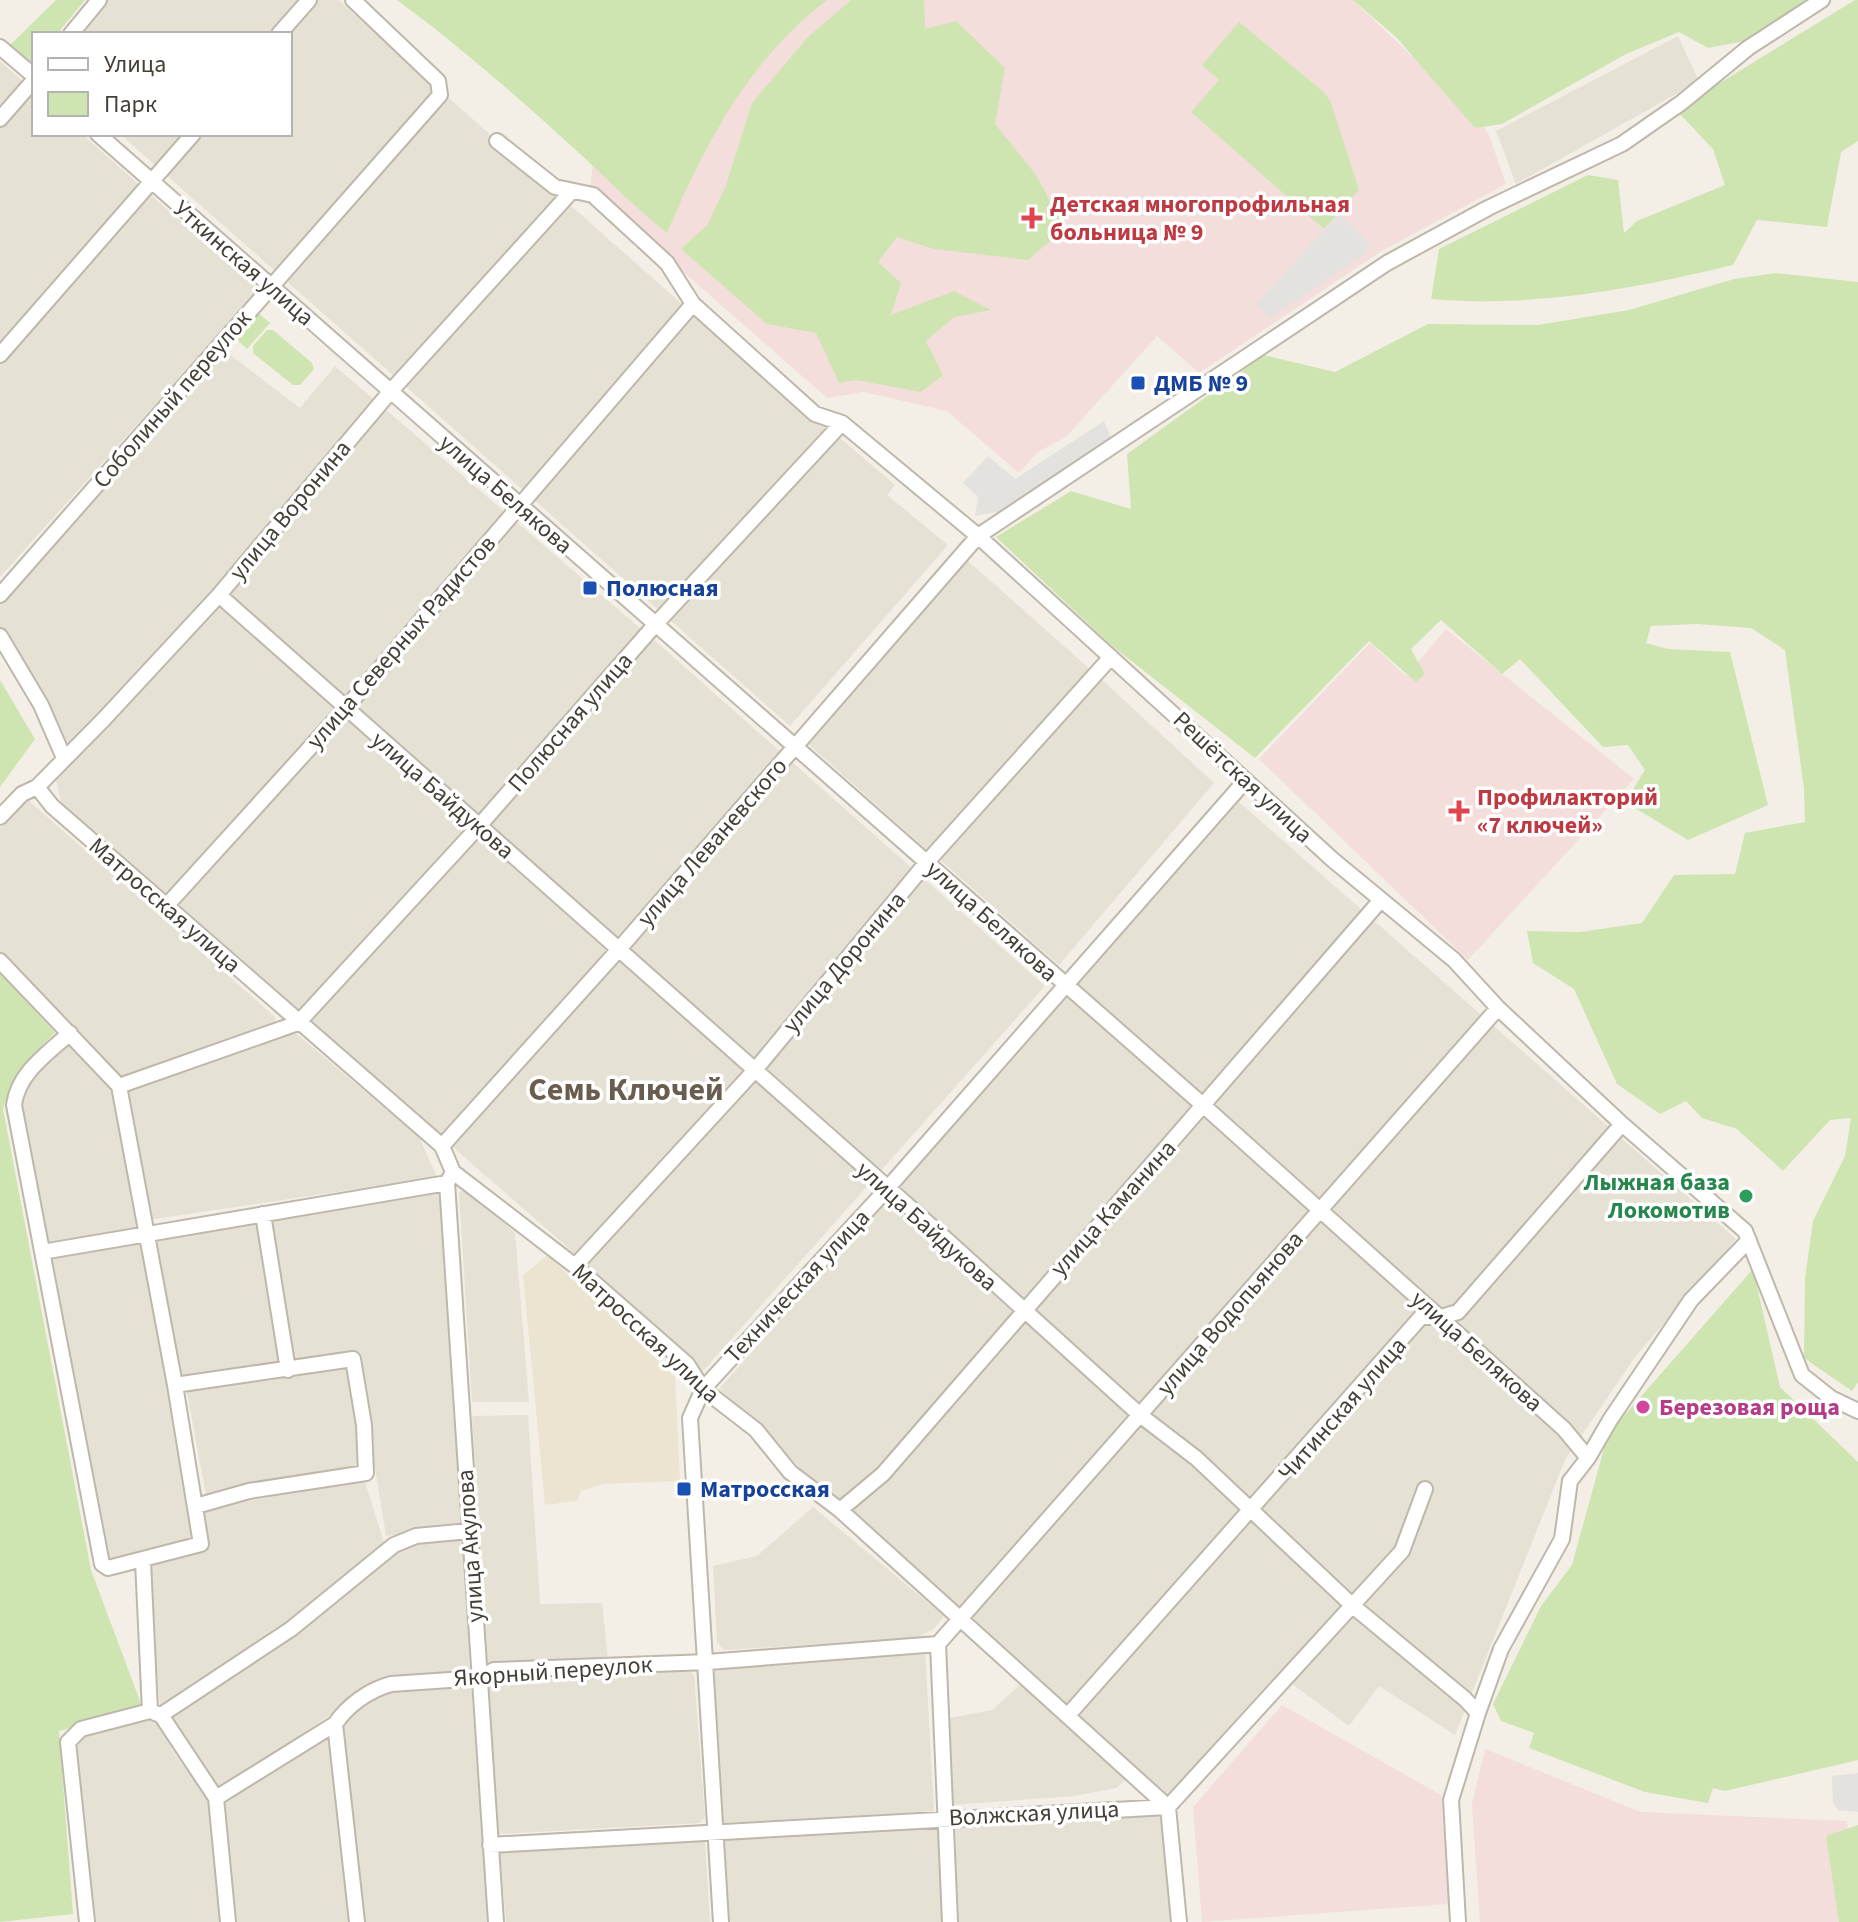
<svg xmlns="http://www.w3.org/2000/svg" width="1858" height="1922" font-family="'Source Sans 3',sans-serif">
	<rect width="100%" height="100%" fill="#f3efe7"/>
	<path fill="#e6e1d5" d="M 105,0 L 338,0 L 681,303 L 895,485 L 887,495 L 948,545 L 790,726 L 120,134 L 290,134 L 290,34 L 74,34 Z
		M 1678,36 L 1699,81 L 1516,184 L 1496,131 Z
		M 0,61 L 34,91 L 34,134 L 82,134 L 258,290 L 0,577 Z
		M 224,350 L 300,408 L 335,366 L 662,647 L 1045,986 L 702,1372 L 566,1246 L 62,806 L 55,776 L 68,756 L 0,641 L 0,598 Z
		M 968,561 L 1092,671 L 928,851 L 807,743 Z
		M 1102,680 L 1214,783 L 1059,965 L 938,858 Z
		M 28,800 L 275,1017 L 274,1024 L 124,1078 L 88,1048 L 0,952 L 0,828 Z
		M 1239,802 L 1736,1239 L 1635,1357 L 1565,1460 L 1455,1735 L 1379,1686 L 1349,1726 L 1280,1675 L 1171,1798 L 845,1517 L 773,1439 L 719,1389 Z
		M 292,1030 L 419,1137 L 437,1177 L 148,1220 L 129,1090 Z
		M 69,1039 L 113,1089 L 139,1224 L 137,1229 L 47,1246 L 18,1097 L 20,1088 Z
		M 443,1186 L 464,1526 L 386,1536 L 357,1356 L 292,1364 L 268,1217 Z
		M 468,1188 L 515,1233 L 529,1402 L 472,1402 L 459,1192 Z
		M 261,1223 L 283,1363 L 181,1377 L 178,1374 L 155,1241 Z
		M 141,1241 L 194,1543 L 106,1562 L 48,1257 Z
		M 346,1364 L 351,1371 L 358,1405 L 360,1462 L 355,1471 L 206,1495 L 186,1387 Z
		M 528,1415 L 540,1604 L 602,1603 L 608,1660 L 485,1663 L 472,1416 Z
		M 364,1479 L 385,1546 L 284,1627 L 160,1706 L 148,1565 L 202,1550 L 202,1510 Z
		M 813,1507 L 944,1616 L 934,1629 L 916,1638 L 724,1650 L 717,1642 L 713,1566 L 757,1556 Z
		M 463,1538 L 470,1673 L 386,1677 L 219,1790 L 168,1718 L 391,1554 L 415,1543 Z
		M 925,1648 L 934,1811 L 723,1823 L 713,1670 Z
		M 689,1671 L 694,1675 L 705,1817 L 700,1823 L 499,1834 L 488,1681 L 491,1677 Z
		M 471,1684 L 488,1922 L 361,1922 L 341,1723 L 379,1691 Z
		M 1021,1684 L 1126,1779 L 1117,1788 L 1074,1796 L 952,1805 L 944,1719 L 992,1710 Z
		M 147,1717 L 159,1720 L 172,1750 L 211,1803 L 222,1922 L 93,1922 L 74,1747 L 81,1733 L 115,1728 L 117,1724 Z
		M 331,1731 L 350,1922 L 232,1922 L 223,1801 Z
		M 1166,1811 L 1172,1922 L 958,1922 L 955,1825 Z
		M 937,1823 L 942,1922 L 729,1922 L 724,1838 Z
		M 701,1838 L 705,1842 L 710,1922 L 506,1922 L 500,1852 L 504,1849 Z"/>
	<path fill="#ebe4d1" d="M 548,1255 L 675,1377 L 680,1481 L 603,1484 L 581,1491 L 577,1501 L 545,1505 L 523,1275 Z"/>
	<path fill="#f3dedb" d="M 625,0 L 1353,0 L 1479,120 L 1489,135 L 1506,184 L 1380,252 L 1199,373 L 1157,336 L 1066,437 L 1038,452 L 1019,473 L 947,411 L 863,392 L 827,398 L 590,190 L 594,153 Z
		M 1446,629 L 1634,779 L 1468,960 L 1259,759 L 1370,643 L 1406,676 Z
		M 1282,1705 L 1441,1795 L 1449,1904 L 1202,1922 L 1193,1807 Z
		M 1485,1749 L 1641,1812 L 1847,1821 L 1858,1922 L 1480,1922 L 1472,1804 Z"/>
	<path fill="#cee5b1" d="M 56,0 L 85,0 L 57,34 L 34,34 L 34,58 L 26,66 L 8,47 Z
		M 397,0 L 827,0 C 748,60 705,145 667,233 C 628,202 595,166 558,134 C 506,87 454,42 397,0 Z
		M 851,0 L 924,0 L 925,29 L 956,21 L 1005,68 L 995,124 L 1036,175 L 1065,228 L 1028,260 L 934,249 L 897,237 L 878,262 L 901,283 L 891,315 L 954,291 L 991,310 L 954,317 L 926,341 L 943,375 L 921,392 L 857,380 L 839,383 L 816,333 L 767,324 L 681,249 L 708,224 L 726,185 L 752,103 L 808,37 Z
		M 1353,0 L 1813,0 L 1750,40 L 1708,48 L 1679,32 L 1626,54 L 1502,124 L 1475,128 L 1396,37 Z
		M 1855,0 L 1858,0 L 1858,141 L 1841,152 L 1827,227 L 1757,220 L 1733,265 C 1632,289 1535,308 1431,299 L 1439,249 L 1588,175 L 1618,180 L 1624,233 L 1637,221 L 1725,185 L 1713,149 L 1676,110 Z
		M 1239,22 L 1325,93 L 1331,103 L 1359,190 L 1324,229 L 1191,112 L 1219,80 L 1202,65 Z
		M 1776,273 L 1858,282 L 1858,1382 L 1852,1391 L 1804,1358 L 1805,1278 L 1813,1221 L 1845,1156 L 1851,1118 L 1830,1120 L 1783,1171 L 1737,1129 L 1702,1118 L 1686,1101 L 1660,1114 L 1617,1084 L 1574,989 L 1533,963 L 1527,931 L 1580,932 L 1642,923 L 1674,875 L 1735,874 L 1745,833 L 1805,822 L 1804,789 L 1785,650 L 1751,628 L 1697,624 L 1651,626 L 1646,643 L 1668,649 L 1730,652 L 1768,805 L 1688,840 L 1625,802 L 1645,770 L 1628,745 L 1603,747 L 1520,659 L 1502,674 L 1441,620 L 1411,649 L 1425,674 L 1416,682 L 1369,641 L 1255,758 L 1111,645 L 996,537 L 1071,491 L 1131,509 L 1127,454 L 1264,355 L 1335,372 L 1428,324 L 1538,325 L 1629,310 L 1734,279 Z
		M 256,311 L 270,323 L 247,349 L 234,337 Z
		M 267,330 L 273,330 L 312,363 L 314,369 L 300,385 L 293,385 L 253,353 L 253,346 Z
		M 0,680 L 35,739 L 0,787 Z
		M 0,972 L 55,1033 C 30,1057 13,1075 3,1109 L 91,1570 L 143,1709 L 59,1731 L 73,1914 L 0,1922 Z
		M 1753,1269 L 1780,1387 L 1858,1462 L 1858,1760 L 1725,1791 L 1713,1788 L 1708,1803 L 1645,1792 L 1529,1748 L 1534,1733 L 1501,1721 L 1493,1704 L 1541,1606 L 1572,1565 L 1608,1434 Z
		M 1858,1825 L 1858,1922 L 1839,1922 L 1826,1836 Z"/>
	<path fill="#e4e2df" d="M 1339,213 L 1371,245 L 1365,254 L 1270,318 L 1256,304 Z
		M 1104,421 L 1111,438 L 1003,511 L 975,516 L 978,497 L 963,483 L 988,456 L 1015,479 Z
		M 1858,1773 L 1858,1812 L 1838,1810 L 1833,1803 L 1832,1776 Z"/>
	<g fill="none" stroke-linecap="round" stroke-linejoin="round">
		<defs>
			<path id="minor" d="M 71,34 L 99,0
				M 279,34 L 309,0
				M 0,47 L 34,76
				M 0,119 L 34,80
				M 98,134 L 1204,1106 L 1564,1429 L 1588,1458
				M 497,141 L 555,187 L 593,195 L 667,263 L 693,304 L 815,414 L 842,423 L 978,536 L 1333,860 L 1454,960 L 1498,1008 L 1622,1124 L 1745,1231 L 1802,1375 L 1831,1398 L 1858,1411
				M 0,355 L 193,134
				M 0,595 L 440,95 L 438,81 L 353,0
				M 219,595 L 948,1241 L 1140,1415 L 1196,1458 L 1353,1606 L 1465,1699 L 1478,1713 L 1451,1800 L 1458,1922
				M 0,636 L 41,705 L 64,758
				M 37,787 L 52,806 L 442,1146 L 453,1172 L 575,1266 L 687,1364 L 703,1389 L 756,1430 L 790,1472 L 840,1510 L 1168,1807 L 1179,1922
				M 0,817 L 22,794 L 37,787 L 104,719 L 219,595 L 390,392 L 571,192
				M 168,904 L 345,709 L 693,304
				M 0,961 L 119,1086 L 175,1385 L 201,1544 L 108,1568 L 102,1564 L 14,1105 C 18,1073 47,1054 70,1033
				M 119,1086 L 298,1023 L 479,826 L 654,626 L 842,423
				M 442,1146 L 620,948 L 978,536 L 1387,263 L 1488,208 L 1622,144 L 1681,103 L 1748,48 L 1822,0
				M 453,1172 L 447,1183 L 496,1922
				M 263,1214 L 288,1370
				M 42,1252 L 447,1183
				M 575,1266 L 755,1070 L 927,862 L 1111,657
				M 175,1385 L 353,1359 L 364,1425 L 366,1473 L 249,1491 L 196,1506
				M 840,1510 L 883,1474 L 1380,901
				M 143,1561 L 150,1711
				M 938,1644 L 950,1922
				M 155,1713 L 161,1715 L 216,1798 L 228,1922
				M 1478,1713 L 1501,1649 L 1562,1539 L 1570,1481 L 1588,1458 L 1610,1420 L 1691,1300 L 1749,1240
				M 1069,1714 L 1421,1317 L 1441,1317 L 1458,1312 L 1622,1124
				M 161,1715 L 291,1629 L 394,1545 L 416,1536 L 469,1531
				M 335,1724 L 357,1922
				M 216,1798 L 335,1724 C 348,1705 369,1690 391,1684 L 479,1678 L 494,1670 L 708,1662 L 938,1644 L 1498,1008
				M 490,1845 L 1168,1807 L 1402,1551 L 1425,1489
				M 87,1922 L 68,1742 L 81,1729 L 150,1711
				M 721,1922 L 690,1418 L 703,1389 L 886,1190 L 1245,781"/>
		</defs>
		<use href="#minor" stroke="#beb7aa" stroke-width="18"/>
		<use href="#minor" stroke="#fff" stroke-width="14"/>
	</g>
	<g fill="#e0444e" stroke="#fff" stroke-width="3">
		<path d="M1028 206h8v8h8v8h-8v8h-8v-8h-8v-8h8z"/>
		<path d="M1455 799h8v8h8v8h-8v8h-8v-8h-8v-8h8z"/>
	</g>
	<g fill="#1a4fb4" stroke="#fff" stroke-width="3">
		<rect x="1130" y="375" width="16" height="16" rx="4"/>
		<rect x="582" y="580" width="16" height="16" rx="4"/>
		<rect x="676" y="1481" width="16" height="16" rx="4"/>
	</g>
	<circle fill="#2e9e5b" stroke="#fff" stroke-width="3" cx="1746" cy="1196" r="8"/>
	<circle fill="#d1479c" stroke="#fff" stroke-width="3" cx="1643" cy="1407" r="8"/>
	<g text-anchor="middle" stroke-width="7" stroke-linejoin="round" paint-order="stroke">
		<g font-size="24" font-weight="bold" fill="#be3a42" stroke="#fff" text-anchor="start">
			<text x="1050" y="212">Детская многопрофильная<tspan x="1050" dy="28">больница № 9</tspan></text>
			<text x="1477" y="805">Профилакторий<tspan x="1477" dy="28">«7 ключей»</tspan></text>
		</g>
		<g font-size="24" fill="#453f36" stroke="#fff">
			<text transform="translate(244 263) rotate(41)" y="8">Уткинская улица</text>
			<text transform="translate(172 399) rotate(-49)" y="8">Соболиный переулок</text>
			<text transform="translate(506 494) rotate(41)" y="8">улица Белякова</text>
			<text transform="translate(290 510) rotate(-50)" y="8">улица Воронина</text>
			<text transform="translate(401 642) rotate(-49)" y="8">улица Северных Радистов</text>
			<text transform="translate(570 722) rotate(-49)" y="8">Полюсная улица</text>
			<text transform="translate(1243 777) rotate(43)" y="8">Решётская улица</text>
			<text transform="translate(443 795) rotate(41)" y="8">улица Байдукова</text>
			<text transform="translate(712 842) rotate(-49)" y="8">улица Леваневского</text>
			<text transform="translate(165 905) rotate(41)" y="8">Матросская улица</text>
			<text transform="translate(992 921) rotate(42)" y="8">улица Белякова</text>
			<text transform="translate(844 962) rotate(-50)" y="8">улица Доронина</text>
			<text transform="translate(1113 1208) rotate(-48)" y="8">улица Каманина</text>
			<text transform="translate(927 1226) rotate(42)" y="8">улица Байдукова</text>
			<text transform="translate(797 1286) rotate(-47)" y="8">Техническая улица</text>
			<text transform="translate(1230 1313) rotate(-49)" y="8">улица Водопьянова</text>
			<text transform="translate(646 1333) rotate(43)" y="8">Матросская улица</text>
			<text transform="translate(1477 1351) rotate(42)" y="8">улица Белякова</text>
			<text transform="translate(1342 1409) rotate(-49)" y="8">Читинская улица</text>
			<text transform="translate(470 1546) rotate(-94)" y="8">улица Акулова</text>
			<text transform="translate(553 1671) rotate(-4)" y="8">Якорный переулок</text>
			<text transform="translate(1034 1813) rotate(-3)" y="8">Волжская улица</text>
		</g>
		<g font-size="24" font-weight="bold" fill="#164399" stroke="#fff" text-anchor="start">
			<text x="1154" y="391">ДМБ № 9</text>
			<text x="606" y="596">Полюсная</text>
			<text x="700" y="1497">Матросская</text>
		</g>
		<g font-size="24" font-weight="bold" fill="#27864d" stroke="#fff" text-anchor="end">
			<text x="1730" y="1190">Лыжная база<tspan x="1730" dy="28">Локомотив</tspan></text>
		</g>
		<g font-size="24" font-weight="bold" fill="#b23c85" stroke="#fff" text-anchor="start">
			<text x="1659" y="1415">Березовая роща</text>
		</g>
		<g font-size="32" font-weight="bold" fill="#685d4e" stroke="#fff">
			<text x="626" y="1100">Семь Ключей</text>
		</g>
	</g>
	<rect x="32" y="32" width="260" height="104" fill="#ffffff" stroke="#b5b2af" stroke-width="2"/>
	<rect x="48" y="58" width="40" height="12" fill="#ffffff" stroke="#b5b2af" stroke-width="2"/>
	<text x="104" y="72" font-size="24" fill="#453f36">Улица</text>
	<rect x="48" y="92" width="40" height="24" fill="#cee5b1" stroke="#b5b2af" stroke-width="2"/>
	<text x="104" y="112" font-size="24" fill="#453f36">Парк</text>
</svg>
